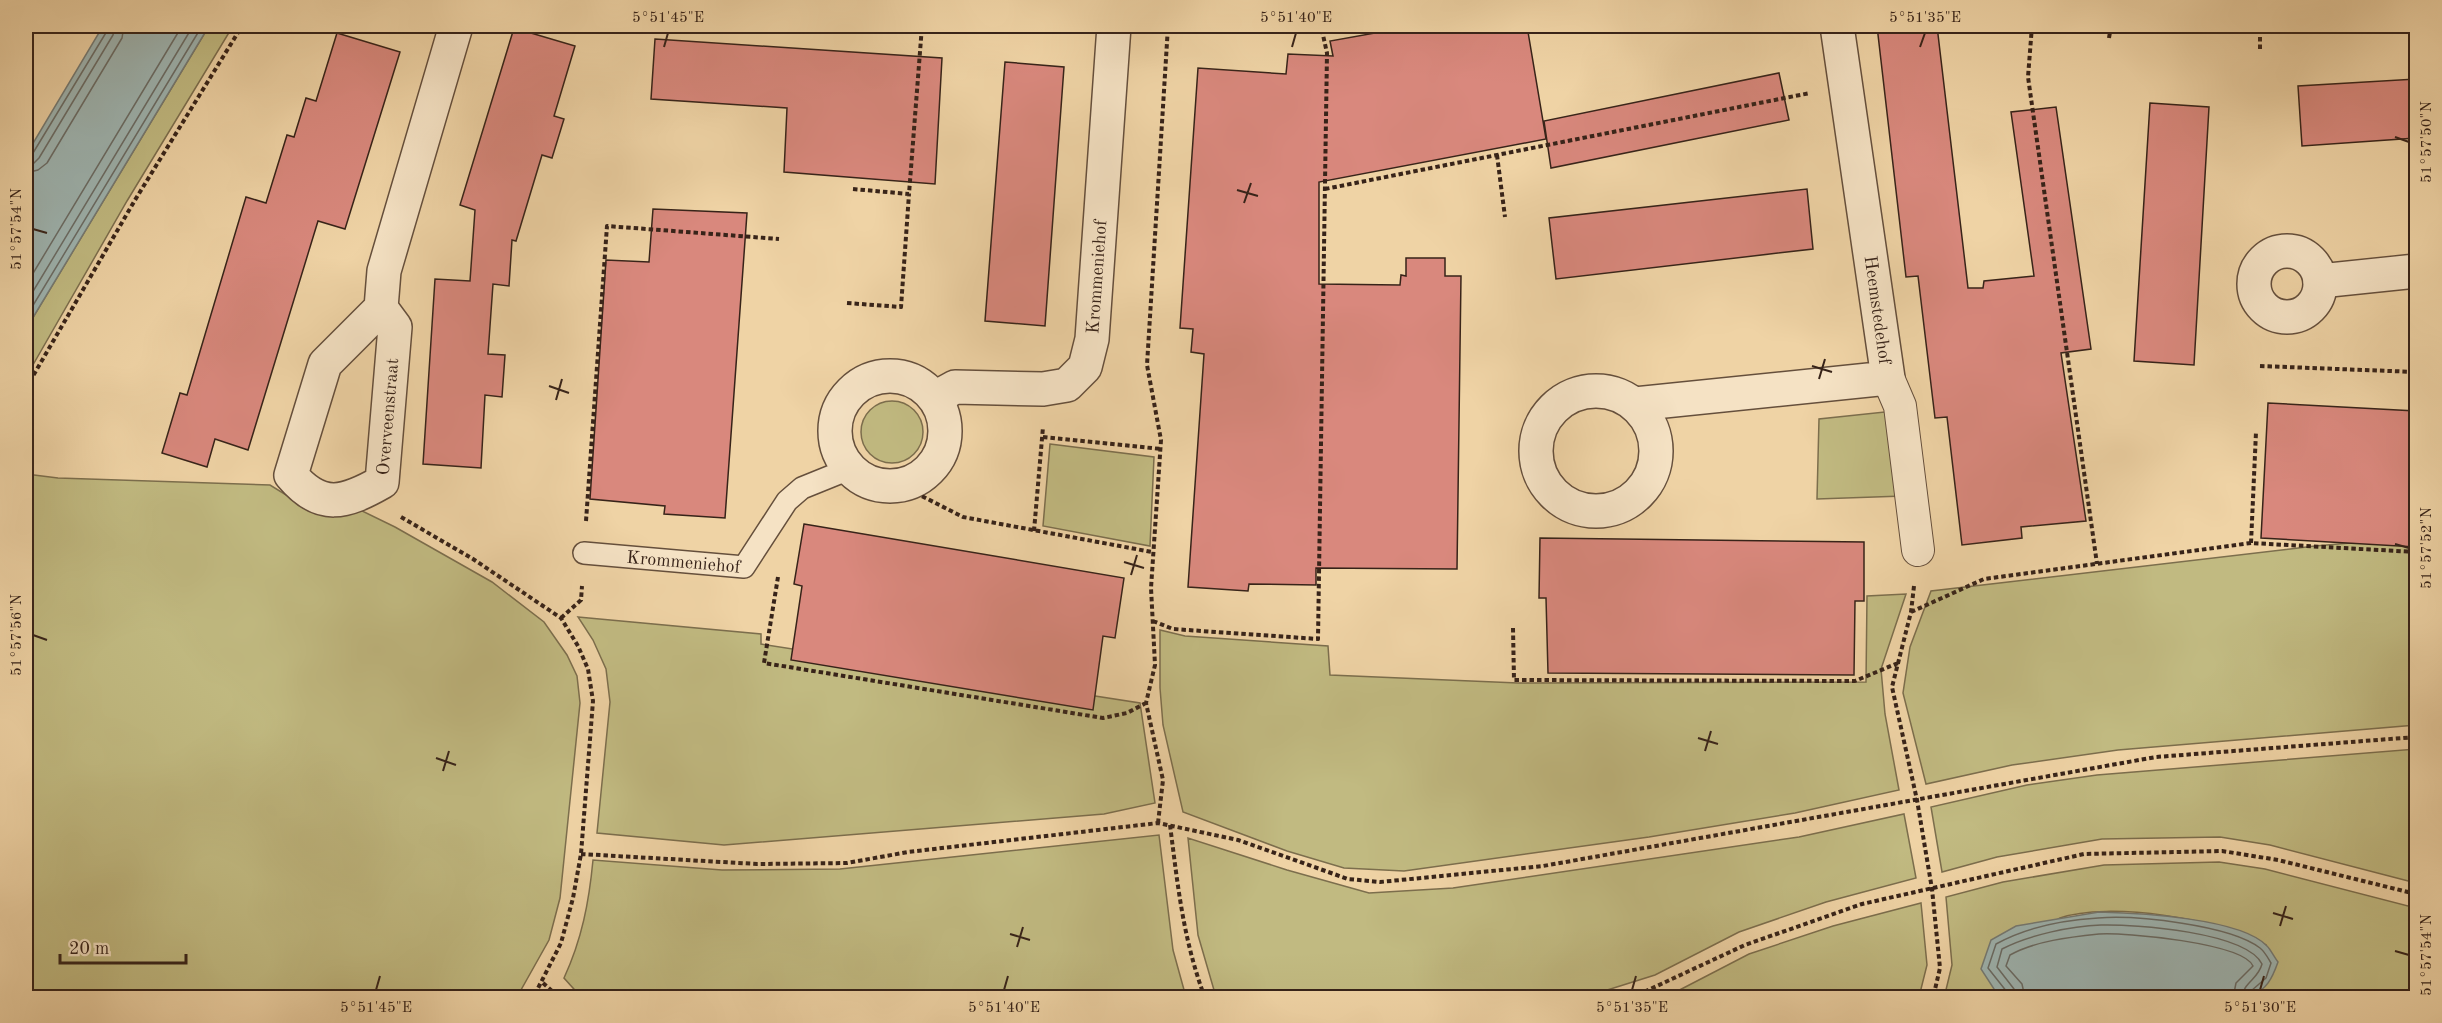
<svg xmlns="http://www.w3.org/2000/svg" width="2442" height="1023" font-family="'Old Standard TT',serif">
	<rect width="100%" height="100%" fill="#efd3a5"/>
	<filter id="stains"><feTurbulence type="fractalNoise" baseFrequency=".00333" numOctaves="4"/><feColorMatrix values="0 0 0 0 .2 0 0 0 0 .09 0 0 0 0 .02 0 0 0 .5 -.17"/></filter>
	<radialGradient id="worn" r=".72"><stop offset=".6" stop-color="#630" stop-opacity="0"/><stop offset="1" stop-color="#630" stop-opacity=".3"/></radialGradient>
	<path fill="#c1ba81" stroke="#7c6e4d" stroke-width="1.5" d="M 209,26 L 233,26 L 127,201 L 26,377 L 26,329 Z
		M861 432a31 31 0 1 1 62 0a31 31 0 1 1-62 0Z
		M 1894,411 L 1903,496 L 1817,499 L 1819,419 Z
		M 1050,444 L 1154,457 L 1150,546 L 1043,526 Z
		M 26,474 L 58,478 L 270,485 L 304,506 L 354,507 L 395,527 L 492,582 L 544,622 L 567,655 L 577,676 L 580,703 L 560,898 L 549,940 L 517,997 L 26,998 Z
		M 2362,542 L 2416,545 L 2416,725 L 2118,750 L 2012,765 L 1926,784 L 1903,693 L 1910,647 L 1931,591 L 2315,546 Z
		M 1906,594 L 1881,669 L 1885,714 L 1899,790 L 1795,813 L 1649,837 L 1404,871 L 1344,868 L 1287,851 L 1183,812 L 1163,725 L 1160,688 L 1160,630 L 1185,636 L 1328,646 L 1330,675 L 1518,683 L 1866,682 L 1867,596 Z
		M 578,617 L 761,634 L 761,644 L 1140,703 L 1155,803 L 1104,814 L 724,845 L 597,833 L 610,702 L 606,669 L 593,640 Z
		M 2416,749 L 2416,883 L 2270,845 L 2220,837 L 2102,839 L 1997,857 L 1942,872 L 1931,807 L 2027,785 L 2097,775 Z
		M 1904,814 L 1916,878 L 1826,902 L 1739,932 L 1655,975 L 1585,997 L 1216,997 L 1198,935 L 1188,838 L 1287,870 L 1369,893 L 1453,888 L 1799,837 Z
		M 1159,835 L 1173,950 L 1186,997 L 1030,998 L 1011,993 L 988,998 L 582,998 L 564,978 C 582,939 589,902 593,860 L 722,870 L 840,869 Z
		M 2219,862 L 2265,869 L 2416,908 L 2416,997 L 2250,997 L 2259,993 L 2266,945 C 2224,919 2107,901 2060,918 C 2052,921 2004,978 1994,989 L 2005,997 L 1944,998 L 1952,965 L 1946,897 L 2003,882 L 2104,865 Z
		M 1921,903 L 1927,965 L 1919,997 L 1666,997 L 1749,954 L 1833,926 Z"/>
	<path fill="#9eb5b2" stroke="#757b75" stroke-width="1.5" d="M 103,26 L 209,26 L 26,329 L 26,155 Z
		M 2099,912 C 2138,913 2241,918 2267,946 C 2271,950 2274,957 2278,962 C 2272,979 2267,989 2250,997 L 2005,998 L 1994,989 L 1981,969 L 1991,940 L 2016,926 Z"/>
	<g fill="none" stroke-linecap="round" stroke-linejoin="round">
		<path stroke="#6a6c66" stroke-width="1.5" d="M 26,157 L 33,153 L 107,31 L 108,26
			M 26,164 L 34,163 L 39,158 L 113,35 L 115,26
			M 26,173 L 38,170 L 47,163 L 122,38 L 124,26
			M 26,285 L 182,26
			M 26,303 L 193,26
			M 26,317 L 202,26
			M 2008,998 L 2007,992 L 1988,968 L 1996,944 C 2027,927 2064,920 2098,918 C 2136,915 2230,925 2260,948 C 2265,952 2268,958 2271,963 L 2266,978 L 2251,991 L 2249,998
			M 2016,998 L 2014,989 L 1997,967 L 2002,949 C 2029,935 2071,926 2101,925 C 2135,924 2246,932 2262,964 C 2258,980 2243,982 2242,998
			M 2025,998 L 2022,984 L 2006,966 L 2010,955 C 2035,941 2070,937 2099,934 C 2124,932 2243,943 2253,966 L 2236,983 L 2233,998"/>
	</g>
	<path fill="#d9887d" stroke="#372319" stroke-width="1.5" d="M 1414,26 L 1527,26 L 1546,139 L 1319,182 L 1319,284 L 1400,285 L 1401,275 L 1406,276 L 1406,258 L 1445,258 L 1445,276 L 1461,276 L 1457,569 L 1316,568 L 1316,585 L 1249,584 L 1248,591 L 1188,587 L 1204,354 L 1191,352 L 1193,329 L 1180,328 L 1198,68 L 1286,74 L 1288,54 L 1333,56 L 1330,41 Z
		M 1877,26 L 1937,26 L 1968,288 L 1983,288 L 1984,281 L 2034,276 L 2011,112 L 2056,107 L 2091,349 L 2061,353 L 2086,521 L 2021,527 L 2022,538 L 1962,545 L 1947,417 L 1935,418 L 1918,276 L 1906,277 Z
		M 514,28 L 575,46 L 554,116 L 564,119 L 552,158 L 542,155 L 516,241 L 512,240 L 509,286 L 493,284 L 488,354 L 505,355 L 502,397 L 485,395 L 481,468 L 423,464 L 435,279 L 470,281 L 475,210 L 460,205 Z
		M 337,33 L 400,52 L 345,229 L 318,221 L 248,450 L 215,439 L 207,467 L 162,453 L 180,393 L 187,395 L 246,197 L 266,203 L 287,135 L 294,137 L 306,98 L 316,101 Z
		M 655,39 L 942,58 L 935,184 L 784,172 L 787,108 L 651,99 Z
		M 1005,62 L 1064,67 L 1045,326 L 985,321 Z
		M 1779,73 L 1789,120 L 1551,168 L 1544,121 Z
		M 2416,79 L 2416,138 L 2302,146 L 2298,86 Z
		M 2150,103 L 2209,107 L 2194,365 L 2134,361 Z
		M 1807,189 L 1813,249 L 1556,279 L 1549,218 Z
		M 653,209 L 747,213 L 725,518 L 664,514 L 665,506 L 590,499 L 606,260 L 649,262 Z
		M 2268,403 L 2416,411 L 2416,547 L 2261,538 Z
		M 804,524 L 1124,578 L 1115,638 L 1103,636 L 1093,710 L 791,660 L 802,586 L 794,584 Z
		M 1540,538 L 1864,542 L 1864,601 L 1855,601 L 1854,675 L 1548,673 L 1546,598 L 1539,598 Z"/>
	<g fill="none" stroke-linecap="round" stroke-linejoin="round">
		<defs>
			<g id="service">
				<path id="s1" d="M 584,553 L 744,567 L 787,501 L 802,488 L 849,469"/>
			</g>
			<path id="pedestrian" d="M 1888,378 L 1900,406 L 1918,550"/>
			<g id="minor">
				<circle cx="2287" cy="284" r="33"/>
				<path d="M 2320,281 L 2416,271"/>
				<path id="s2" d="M 381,308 L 325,364 L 291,475 C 321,511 345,503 382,482 L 395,327 L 381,308 L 384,271 L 456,26"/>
				<circle cx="890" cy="431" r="55"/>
				<circle cx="1596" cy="451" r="60"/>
				<path id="s3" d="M 935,398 L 955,387 L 1043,389 L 1067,385 L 1085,367 L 1092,339 L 1114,26"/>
				<path d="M 1635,404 L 1888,378 L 1837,26"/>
			</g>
		</defs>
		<use href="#service" stroke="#654f3c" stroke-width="24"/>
		<use href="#pedestrian" stroke="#654f3c" stroke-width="34"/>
		<use href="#minor" stroke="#654f3c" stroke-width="36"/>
		<path stroke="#372319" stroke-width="4" stroke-dasharray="4.5 3" stroke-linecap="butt" d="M 2032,26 L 2028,77 L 2097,564
			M 2109,38 L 2111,26
			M 2260,49 L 2260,26
			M 1497,155 L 1505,217
			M 853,189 L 909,194 L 922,26
			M 1325,189 L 1810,93
			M 847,303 L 901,307 L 909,194
			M 2260,366 L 2416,372
			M 26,388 L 135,200 L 242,26
			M 1043,437 L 1161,449
			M 902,486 L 963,517 L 1152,552
			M 401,517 L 473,559 L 561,618 L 578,646 L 588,669 L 593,701 L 581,854 L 573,898 L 561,943 L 533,998
			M 586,521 L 607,226 L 779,239
			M 1034,531 L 1043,427
			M 2251,543 L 2256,432
			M 778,577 L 764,663 L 1103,718 L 1127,713 L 1146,703
			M 1914,586 L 1911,612 L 1892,687 L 1917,800 L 1932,889 L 1940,968 L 1933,998
			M 1911,612 L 1984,579 L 2251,543 L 2416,552
			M 561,618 L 581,600 L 582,586
			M 1153,621 L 1173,629 L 1318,639 L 1327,53 L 1321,26
			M 1513,628 L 1514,680 L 1855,681 L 1898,663
			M 1158,823 L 1163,780 L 1146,703 L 1155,665 L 1151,588 L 1161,440 L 1147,365 L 1168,26
			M 1170,825 C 1178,887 1183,939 1205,998
			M 581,854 L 757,864 L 847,863 L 908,852 L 1158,823 L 1238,840 L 1348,879 L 1380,882 L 1543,866 L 2156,757 L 2416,737
			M 543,983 L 560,998
			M 1631,998 L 1745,945 L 1862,904 L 2084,854 L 2222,851 L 2278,860 L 2416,894"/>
		<use href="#service" stroke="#f5e2c4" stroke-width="21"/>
		<use href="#pedestrian" stroke="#f5e2c4" stroke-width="32"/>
		<use href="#minor" stroke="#f5e2c4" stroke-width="33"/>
	</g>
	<path fill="none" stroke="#372319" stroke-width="2" d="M 664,47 L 668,33M 1292,47 L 1296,33M 1920,47 L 1925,33M 2395,137 L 2409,142M 1237,190 L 1258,196M 1244,203 L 1251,183M 33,229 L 47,233M 1812,366 L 1832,372M 1819,379 L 1825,359M 549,386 L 569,393M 556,400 L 562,379M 2395,544 L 2409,548M 1124,562 L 1144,568M 1131,575 L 1137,555M 33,635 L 47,640M 1698,738 L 1718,744M 1705,751 L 1711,731M 436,758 L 456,765M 443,771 L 449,751M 2273,913 L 2293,919M 2280,926 L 2286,906M 1010,934 L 1030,940M 1017,947 L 1023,927M 2395,951 L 2409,955M 376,990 L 380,976M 1004,990 L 1008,976M 1632,990 L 1636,976M 2260,990 L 2264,976"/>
	<g text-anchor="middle" stroke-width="6" stroke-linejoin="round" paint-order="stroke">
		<g font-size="18" fill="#372319" stroke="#f5e2c4">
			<text dy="6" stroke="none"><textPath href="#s3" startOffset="252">Krommeniehof</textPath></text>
			<text transform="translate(1878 310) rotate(82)" y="6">Heemstedehof</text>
			<text dy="6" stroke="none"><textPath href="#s2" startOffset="364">Overveenstraat</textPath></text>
			<text dy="6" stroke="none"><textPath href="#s1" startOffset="100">Krommeniehof</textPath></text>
		</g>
	</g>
	<rect width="2442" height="1023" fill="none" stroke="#efd3a5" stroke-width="66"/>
	<path d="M60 954v9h126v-9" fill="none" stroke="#372319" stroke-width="3"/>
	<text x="69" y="954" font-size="18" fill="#372319" stroke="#f5e2c4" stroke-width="4.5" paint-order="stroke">20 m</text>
	<rect x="33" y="33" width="2376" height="957" fill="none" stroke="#372319" stroke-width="2"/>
	<g font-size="15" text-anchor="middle" fill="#372319">
		<text x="668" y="22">5°51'45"E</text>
		<text x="1296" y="22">5°51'40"E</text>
		<text x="1925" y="22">5°51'35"E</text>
		<text transform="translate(2426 142) rotate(-90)" y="5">51°57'50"N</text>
		<text transform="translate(16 229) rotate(-90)" y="5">51°57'54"N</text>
		<text transform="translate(2426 548) rotate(-90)" y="5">51°57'52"N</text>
		<text transform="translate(16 635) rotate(-90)" y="5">51°57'56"N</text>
		<text transform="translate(2426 955) rotate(-90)" y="5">51°57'54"N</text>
		<text x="376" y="1012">5°51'45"E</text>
		<text x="1004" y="1012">5°51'40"E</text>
		<text x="1632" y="1012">5°51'35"E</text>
		<text x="2260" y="1012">5°51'30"E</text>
	</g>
	<rect width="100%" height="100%" filter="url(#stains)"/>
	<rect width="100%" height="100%" fill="url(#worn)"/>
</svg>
